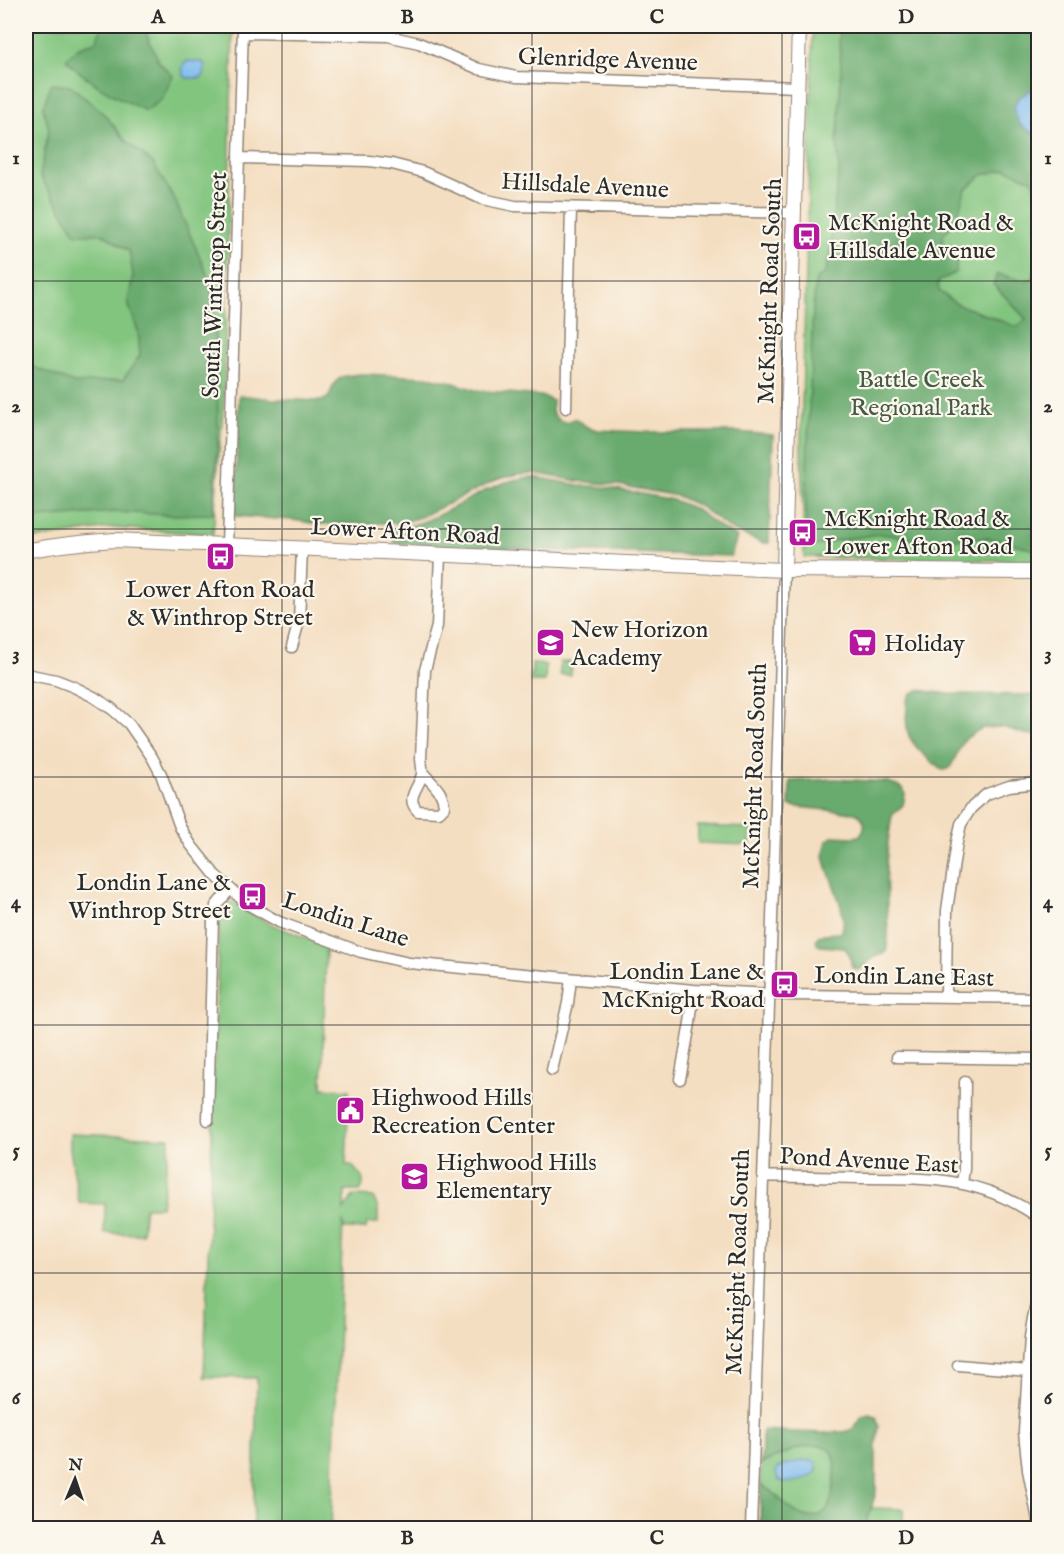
<svg xmlns="http://www.w3.org/2000/svg" width="1064" height="1554" font-family="'IM FELL English',serif">
	<rect width="100%" height="100%" fill="#fbf7ec"/>
	<filter id="ink" filterUnits="userSpaceOnUse"><feTurbulence type="fractalNoise" baseFrequency=".0167" numOctaves="2"/><feDisplacementMap in="SourceGraphic" scale="12" xChannelSelector="R" yChannelSelector="G"/><feConvolveMatrix kernelMatrix="1 2 1 2 8 2 1 2 1" color-interpolation-filters="sRGB"/></filter>
	<filter id="wash" filterUnits="userSpaceOnUse"><feTurbulence type="fractalNoise" baseFrequency=".008" numOctaves="4" result="noise"/><feDisplacementMap in="SourceGraphic" scale="24" xChannelSelector="R" yChannelSelector="G"/><feGaussianBlur stdDeviation="1.35" result="paint"/><feColorMatrix in="noise" values="0 0 0 0 0 0 0 0 0 0 0 0 0 0 0 0 0 1.4 0 .05"/><feComposite in="paint" operator="in"/></filter>
	<g filter="url(#wash)">
		<rect width="100%" height="100%" fill="#f4dec1"/>
		<path fill="#82c57f" stroke="#567855" stroke-width="1.5" d="M 26,26 L 233,26 L 224,395 L 213,534 L 110,528 L 26,540 Z
			M 813,26 L 1038,26 L 1038,561 L 804,557 L 801,439 Z
			M 560,662 L 571,662 L 571,675 L 560,675 Z
			M 532,664 L 546,665 L 545,682 L 531,682 Z
			M 698,826 L 751,828 L 750,845 L 698,843 Z
			M 232,902 L 268,923 L 326,946 L 322,1088 L 349,1090 L 346,1165 L 351,1165 C 359,1173 368,1180 360,1191 L 345,1191 L 344,1210 L 353,1196 L 373,1197 L 378,1208 L 378,1223 L 367,1223 L 366,1229 L 344,1229 L 343,1221 L 331,1528 L 253,1528 L 257,1378 L 204,1377 L 219,919 C 222,910 223,905 232,902 Z
			M 70,1134 L 170,1138 L 161,1207 L 145,1207 L 142,1234 L 104,1233 L 105,1204 L 79,1203 L 70,1149 Z
			M 762,1435 L 874,1438 L 872,1508 L 903,1509 L 903,1528 L 761,1528 L 760,1523 Z"/>
		<path fill="#69aa6e" stroke="#4a6a4c" stroke-width="1.5" d="M 102,26 L 143,26 L 159,62 L 173,76 L 162,99 L 146,111 C 118,98 87,83 66,59 L 79,47 L 96,42 Z
			M 838,26 L 1038,26 L 1038,92 L 1031,90 L 1018,98 L 1034,133 L 1038,136 L 1038,199 L 1033,180 L 1006,169 L 982,175 L 965,190 L 956,221 L 943,235 L 941,250 L 957,259 L 956,272 L 938,282 L 939,291 L 957,304 L 1017,327 L 1026,319 L 993,284 L 998,274 L 1019,280 L 1033,279 L 1038,256 L 1038,551 L 1008,542 L 986,538 L 923,540 L 880,534 L 833,541 L 816,546 L 806,536 L 806,488 L 813,308 L 816,279 L 825,273 L 831,251 L 832,225 L 839,171 L 837,141 L 839,121 L 841,66 Z
			M 51,84 L 71,86 L 106,116 L 126,141 L 153,163 L 174,198 L 211,283 L 217,358 L 218,388 L 218,439 L 213,514 L 171,515 L 115,512 L 26,519 L 26,364 L 74,383 L 123,380 L 140,355 L 138,331 L 128,303 L 133,275 L 129,251 L 103,234 L 76,234 L 40,176 L 49,129 L 43,108 Z
			M 364,374 L 427,377 L 448,381 L 475,390 L 541,396 L 553,401 L 552,411 C 557,422 566,425 575,418 L 587,427 L 598,430 L 644,432 L 737,432 L 773,435 L 769,543 L 763,543 L 732,530 L 699,506 L 677,496 L 618,485 L 577,481 L 534,473 L 518,474 L 496,480 L 423,516 L 401,523 L 317,524 L 293,520 L 235,516 L 239,395 L 273,399 L 322,401 L 329,397 C 335,376 342,375 364,374 Z
			M 534,477 L 578,485 L 611,488 L 673,500 L 695,509 L 724,530 L 737,537 L 731,556 L 566,551 L 394,543 L 393,535 L 395,528 C 445,524 482,479 534,477 Z
			M 919,690 L 949,694 L 1038,695 L 1038,736 L 1025,734 L 1002,727 L 982,728 L 964,740 L 950,768 L 944,770 L 940,769 C 930,761 912,745 908,733 C 906,725 906,716 907,708 C 907,699 909,693 919,690 Z
			M 835,779 L 888,782 L 899,786 L 903,788 L 905,794 L 903,805 L 892,815 L 888,842 L 886,865 L 888,937 L 887,949 L 885,953 L 873,958 L 862,968 L 857,970 L 852,967 C 850,960 851,953 844,948 L 820,946 L 817,944 L 816,940 L 818,936 L 824,934 L 841,933 C 851,914 826,875 824,855 C 824,850 826,846 827,841 L 833,836 L 854,837 L 859,836 C 867,828 866,817 855,813 L 789,806 L 790,781 Z
			M 870,1414 L 876,1416 L 879,1426 L 876,1445 L 876,1492 L 865,1528 L 761,1528 L 761,1485 C 779,1493 790,1516 811,1517 C 818,1517 823,1515 827,1509 C 833,1500 834,1484 835,1473 C 835,1466 836,1456 831,1451 C 818,1435 775,1458 761,1464 L 763,1430 C 780,1431 837,1436 850,1430 C 856,1428 859,1420 862,1416 Z"/>
		<path fill="#7bbaef" stroke="#53728d" stroke-width="1.5" d="M 187,61 L 202,62 L 205,65 L 204,75 L 201,78 L 187,78 L 184,76 L 182,67 Z
			M 1031,90 L 1038,92 L 1038,136 L 1020,125 L 1014,112 L 1014,107 L 1018,98 Z
			M 804,1460 L 816,1462 L 817,1471 C 809,1481 789,1485 778,1480 L 776,1472 L 778,1468 L 786,1465 Z"/>
	</g>
	<g filter="url(#ink)">
		<g fill="none" stroke-linecap="round" stroke-linejoin="round">
			<defs>
				<path id="minor" d="M 243,33 L 388,36 L 419,43 L 479,69 L 516,77 L 798,87
					M 238,158 L 369,161 L 392,164 L 423,172 L 482,199 L 515,206 L 794,213
					M 566,408 L 571,208
					M 227,546 L 243,27
					M 292,647 L 299,621 L 302,549
					M 26,674 L 56,680 L 74,687 L 94,697 L 112,709 L 129,724 L 152,757 L 161,774 L 180,827 L 191,845 L 215,875 L 247,904 L 279,922 L 361,952 L 409,963 L 694,990 L 790,995 L 1038,998
					M 423,773 C 432,783 444,792 444,807 L 439,812 L 418,811 C 404,798 420,787 422,774 C 423,769 421,763 421,758 L 425,670 L 437,626 L 440,555
					M 946,997 L 947,910 L 957,842 L 961,824 L 971,808 L 987,794 L 1009,786 L 1038,783
					M 897,1057 L 1038,1059
					M 552,1070 L 568,1003 L 571,979
					M 680,1079 L 690,1023 L 694,990
					M 208,1120 L 213,919 L 216,906 L 230,889
					M 763,1176 C 796,1177 830,1177 863,1178 C 930,1178 981,1177 1038,1217
					M 962,1183 L 964,1169 L 965,1082
					M 1038,1296 L 1033,1318 L 1030,1337 L 1024,1432 L 1028,1470 L 1038,1520
					M 958,1365 L 1028,1371
					M 751,1528 L 784,570"/>
				<path id="major" d="M 26,551 C 55,545 85,542 115,540 L 784,570 L 1038,572
					M 784,570 L 799,26"/>
			</defs>
			<use href="#minor" stroke="#908476" stroke-width="13"/>
			<use href="#major" stroke="#908476" stroke-width="16"/>
			<use href="#minor" stroke="#fff" stroke-width="10"/>
			<use href="#major" stroke="#fff" stroke-width="14"/>
		</g>
	</g>
	<path fill="none" stroke="#2b2b2b" stroke-width="1.5" stroke-opacity="0.55" d="M 282,26 L 282,1528M 532,26 L 532,1528M 782,26 L 782,1528M 26,281 L 1038,281M 26,529 L 1038,529M 26,777 L 1038,777M 26,1025 L 1038,1025M 26,1273 L 1038,1273"/>
	<defs>
		<symbol id="bus-square" viewBox="-11 -11 22 22"><rect x="-9" y="-9" width="18" height="18" rx="4" fill="#b5179e" stroke="#fbf7ec"/><path d="M-5-6H5V4H4V6H2V4H-2V6H-4V4H-5ZM-3.5-4V0h7V-4ZM-3.5 1.2v1.5H-2V1.2ZM2 1.2v1.5H3.5V1.2Z" fill="#fff"/></symbol>
		<symbol id="school-square" viewBox="-11 -11 22 22"><rect x="-9" y="-9" width="18" height="18" rx="4" fill="#b5179e" stroke="#fbf7ec"/><path d="M0-5L7-2L0 1L-7-2ZM-4 1L0 2.5L4 1V4Q0 6-4 4Z" fill="#fff"/></symbol>
		<symbol id="supermarket-square" viewBox="-11 -11 22 22"><rect x="-9" y="-9" width="18" height="18" rx="4" fill="#b5179e" stroke="#fbf7ec"/><path d="M-6-5.5h2.5l.6 2H6L4.5 2H-2.5L-4.4-4H-6ZM-1.5 3.2a1.3 1.3 0 1 0 .1 0ZM3 3.2a1.3 1.3 0 1 0 .1 0Z" fill="#fff"/></symbol>
		<symbol id="civic-square" viewBox="-11 -11 22 22"><rect x="-9" y="-9" width="18" height="18" rx="4" fill="#b5179e" stroke="#fbf7ec"/><path d="M-.6-6.5H3V-4.5H.6V-3L4-1V1h2V6H-6V1h2V-1L-.6-3ZM-1.2 2.5V6h2.4V2.5Z" fill="#fff"/></symbol>
	</defs>
	<g fill-rule="evenodd">
		<use href="#bus-square" x="790" y="220" width="33" height="33"/>
		<use href="#bus-square" x="786" y="516" width="33" height="33"/>
		<use href="#bus-square" x="204" y="540" width="33" height="33"/>
		<use href="#school-square" x="534" y="626" width="33" height="33"/>
		<use href="#supermarket-square" x="846" y="626" width="33" height="33"/>
		<use href="#bus-square" x="236" y="880" width="33" height="33"/>
		<use href="#bus-square" x="768" y="968" width="33" height="33"/>
		<use href="#civic-square" x="334" y="1094" width="33" height="33"/>
		<use href="#school-square" x="398" y="1160" width="33" height="33"/>
	</g>
	<g text-anchor="middle" stroke-width="4.5" stroke-linejoin="round" paint-order="stroke">
		<g font-size="24" fill="#2b2b2b" stroke="#fbf7ec">
			<text transform="translate(608 59) rotate(2)" y="8">Glenridge Avenue</text>
			<text transform="translate(585 185) rotate(3)" y="8">Hillsdale Avenue</text>
			<text transform="translate(214 285) rotate(-88)" y="8">South Winthrop Street</text>
			<text transform="translate(769 291) rotate(-88)" y="8">McKnight Road South</text>
			<text transform="translate(405 531) rotate(3)" y="8">Lower Afton Road</text>
			<text transform="translate(754 776) rotate(-88)" y="8">McKnight Road South</text>
			<text transform="translate(346 919) rotate(18)" y="8">Londin Lane</text>
			<text transform="translate(904 976) rotate(1)" y="8">Londin Lane East</text>
			<text transform="translate(869 1160) rotate(3)" y="8">Pond Avenue East</text>
			<text transform="translate(737 1262) rotate(-88)" y="8">McKnight Road South</text>
		</g>
		<g font-size="24" fill="#2b2b2b" stroke="#fbf7ec" text-anchor="start">
			<text x="828" y="230">McKnight Road &amp;<tspan x="828" dy="28">Hillsdale Avenue</tspan></text>
			<text x="824" y="526">McKnight Road &amp;<tspan x="824" dy="28">Lower Afton Road</tspan></text>
			<text x="220" y="597" text-anchor="middle">Lower Afton Road<tspan x="220" dy="28">&amp; Winthrop Street</tspan></text>
			<text x="571" y="637">New Horizon<tspan x="571" dy="28">Academy</tspan></text>
			<text x="884" y="651">Holiday</text>
			<text x="231" y="890" text-anchor="end">Londin Lane &amp;<tspan x="231" dy="28">Winthrop Street</tspan></text>
			<text x="764" y="979" text-anchor="end">Londin Lane &amp;<tspan x="764" dy="28">McKnight Road</tspan></text>
			<text x="371" y="1105">Highwood Hills<tspan x="371" dy="28">Recreation Center</tspan></text>
			<text x="436" y="1170">Highwood Hills<tspan x="436" dy="28">Elementary</tspan></text>
		</g>
		<g font-size="24" fill="#455944" stroke="#fbf7ec">
			<text x="921" y="387">Battle Creek<tspan x="921" dy="28">Regional Park</tspan></text>
		</g>
	</g>
	<rect width="1064" height="1554" fill="none" stroke="#fbf7ec" stroke-width="66"/>
	<g transform="translate(75 1479) rotate(2)" stroke="#fbf7ec" stroke-width="4.5" paint-order="stroke">
	<path d="M0-4.5L10 22L0 15L-10 22Z" fill="#2b2b2b"/>
	<text y="-9" font-size="16" font-weight="bold" text-anchor="middle" fill="#2b2b2b">N</text>
	</g>
	<rect x="33" y="33" width="998" height="1488" fill="none" stroke="#2b2b2b" stroke-width="2"/>
	<g font-size="20" text-anchor="middle" font-weight="bold" fill="#2b2b2b">
		<text x="158" y="23">A</text>
		<text x="407" y="23">B</text>
		<text x="657" y="23">C</text>
		<text x="906" y="23">D</text>
		<text x="16" y="164">1</text>
		<text x="1048" y="164">1</text>
		<text x="16" y="412">2</text>
		<text x="1048" y="412">2</text>
		<text x="16" y="660">3</text>
		<text x="1048" y="660">3</text>
		<text x="16" y="908">4</text>
		<text x="1048" y="908">4</text>
		<text x="16" y="1156">5</text>
		<text x="1048" y="1156">5</text>
		<text x="16" y="1404">6</text>
		<text x="1048" y="1404">6</text>
		<text x="158" y="1544">A</text>
		<text x="407" y="1544">B</text>
		<text x="657" y="1544">C</text>
		<text x="906" y="1544">D</text>
	</g>
</svg>
